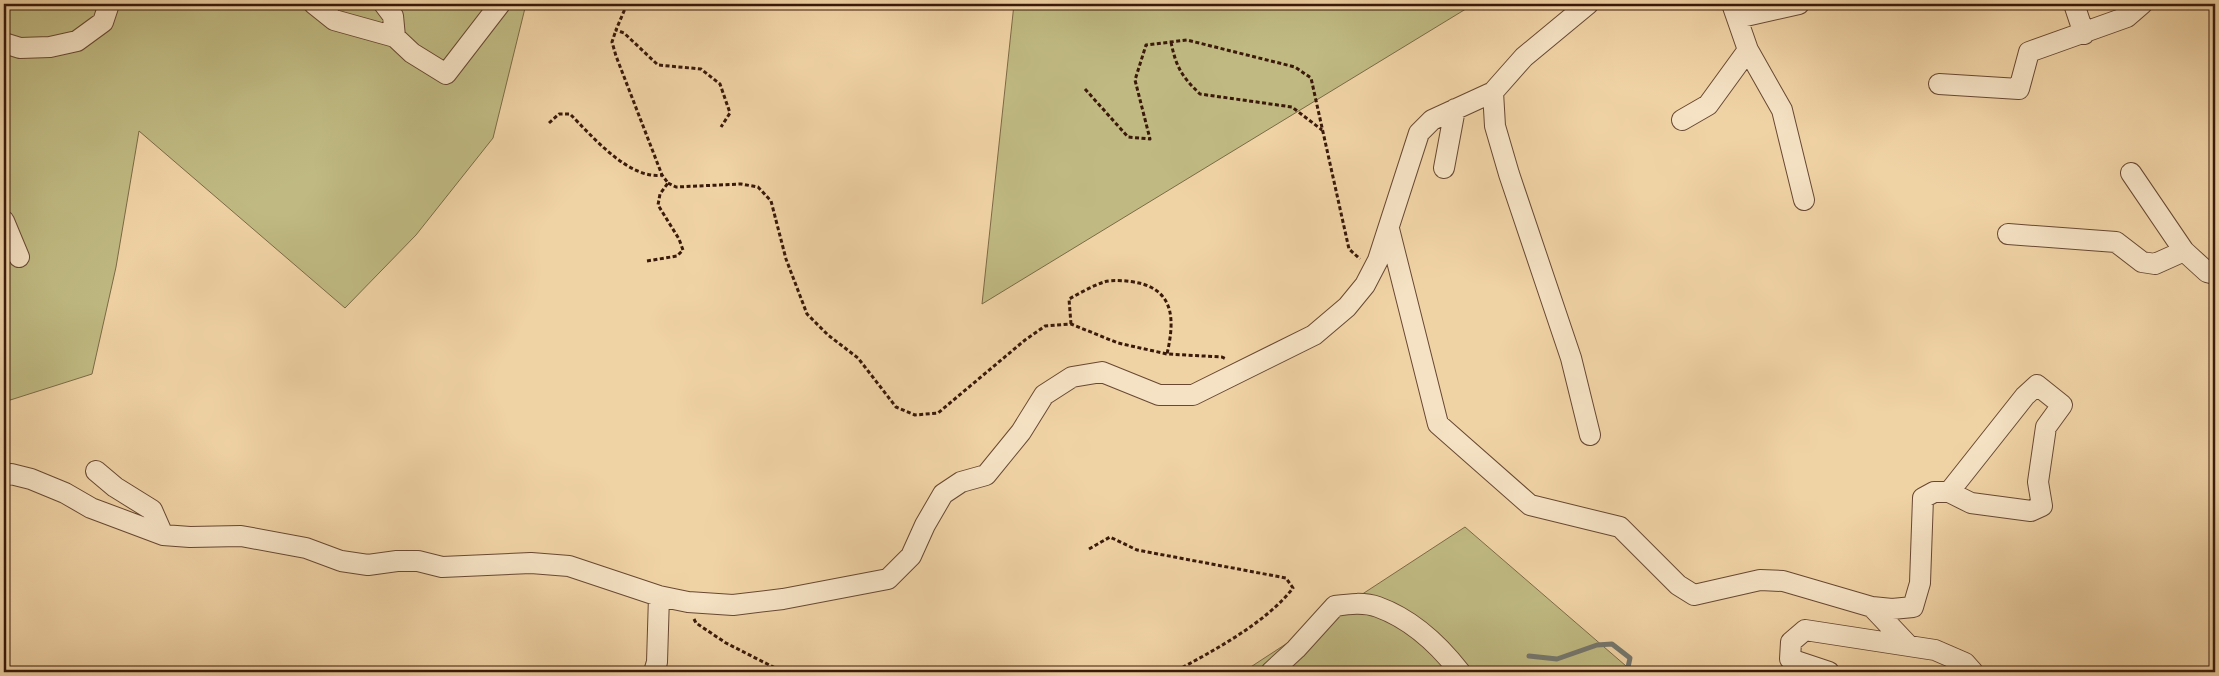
<svg xmlns="http://www.w3.org/2000/svg" width="2219" height="676" font-family="'IM FELL French Canon',serif">
	<rect width="100%" height="100%" fill="#f0d3a5"/>
	<filter id="stains"><feTurbulence type="fractalNoise" baseFrequency=".004" numOctaves="4"/><feColorMatrix values="0 0 0 0 .2 0 0 0 0 .09 0 0 0 0 .02 0 0 0 .5 -.17"/></filter>
	<radialGradient id="worn" r=".72"><stop offset=".6" stop-color="#630" stop-opacity="0"/><stop offset="1" stop-color="#630" stop-opacity=".3"/></radialGradient>
	<path fill="#c0ba82" stroke="#7d6a46" d="M 4,4 L 526,4 L 493,138 L 416,235 L 345,308 L 139,131 L 116,267 L 92,374 L 4,402 Z
		M 1014,4 L 1474,4 L 982,304 Z
		M 1465,527 L 1633,672 L 1243,672 Z"/>
	<g fill="none" stroke-linecap="round" stroke-linejoin="round">
		<path stroke="#75776e" stroke-width="5" d="M 1529,656 L 1557,659 L 1597,645 L 1612,644 L 1630,658 L 1627,672"/>
		<defs>
			<path id="minor" d="M 314,4 L 334,20 L 395,37
				M 384,4 L 393,16 L 395,37 L 412,53 L 446,74 L 500,4
				M 1732,4 L 1748,50 L 1782,110 L 1804,200
				M 2074,4 L 2084,34
				M 1737,18 L 1799,4
				M 4,43 L 20,48 L 50,47 L 77,41 L 103,22 L 109,4
				M 1939,84 L 2019,89 L 2029,52 L 2127,17 L 2142,4
				M 1493,92 L 1495,126 L 1509,174 L 1571,358 L 1590,435
				M 1682,120 L 1708,105 L 1748,50
				M 1444,168 L 1455,109
				M 2131,173 L 2184,251
				M 4,221 L 19,257
				M 1389,229 L 1438,424 L 1530,505 L 1620,527 L 1678,585 L 1694,595 L 1760,580 L 1783,581 L 1872,607 L 1892,609 L 1913,607 L 1920,583 L 1923,498 L 1934,492 L 1949,492 L 2025,396 L 2037,385 L 2062,405 L 2046,427 L 2038,482 L 2042,506 L 2031,511 L 1971,503 L 1949,492
				M 2008,234 L 2116,242 L 2142,262 L 2155,264 L 2184,251 L 2207,272 L 2215,274
				M 96,471 L 115,487 L 152,510 L 163,535
				M 4,476 L 11,474 L 31,479 L 65,493 L 91,508 L 163,535 L 190,537 L 241,536 L 306,548 L 341,561 L 368,565 L 397,561 L 418,561 L 442,567 L 531,563 L 569,566 L 659,596 L 688,602 L 733,605 L 783,599 L 888,579 L 911,556 L 925,525 L 943,494 L 961,482 L 986,475 L 1021,432 L 1044,395 L 1072,377 L 1102,372 L 1159,395 L 1193,395 L 1314,335 L 1347,307 L 1365,285 L 1378,260 L 1419,133 L 1432,120 L 1493,92 L 1524,57 L 1588,4
				M 1872,607 L 1908,645
				M 654,672 L 657,662 L 659,596
				M 1271,672 L 1296,649 L 1335,606 C 1349,604 1364,602 1378,607 C 1411,619 1439,645 1460,672
				M 1829,672 L 1790,659 L 1791,642 L 1805,630 L 1935,650 L 1965,663 L 1973,672"/>
		</defs>
		<use href="#minor" stroke="#684832" stroke-width="22"/>
		<path stroke="#3a190b" stroke-width="3" stroke-dasharray="4 2.5" stroke-linecap="butt" d="M 627,4 L 616,30 L 624,33 L 658,65 L 701,69 L 720,84 L 730,113 L 721,127
			M 1171,42 C 1176,67 1182,77 1200,94 L 1292,107 L 1322,130
			M 1085,89 L 1128,137 L 1150,139 L 1135,80 L 1146,45 L 1187,40 L 1295,67 L 1311,78 L 1349,249 L 1360,259
			M 549,123 L 559,114 L 570,114 C 592,136 629,180 662,175 L 616,56 L 612,42 L 616,30
			M 668,183 L 676,187 L 741,184 L 758,187 L 771,201 L 786,259 L 807,314 L 828,335 L 858,358 L 896,407 L 915,415 L 938,413 L 1025,340 L 1045,326 L 1071,324 L 1118,343 L 1167,354 L 1222,357 L 1226,359
			M 647,261 L 677,256 L 683,250 L 679,239 L 658,205 L 660,194 L 668,183 L 662,175
			M 1071,324 L 1069,299 C 1080,293 1092,286 1104,282 C 1113,279 1129,281 1139,283 C 1176,292 1174,323 1167,354
			M 1089,549 L 1110,537 L 1137,550 L 1286,578 L 1293,588 C 1266,623 1213,651 1174,672
			M 694,619 L 696,623 L 726,643 L 783,672
			M 1348,672 L 1352,672"/>
		<use href="#minor" stroke="#f5e2c4" stroke-width="20"/>
	</g>
	<rect width="2219" height="676" fill="none" stroke="#f0d3a5" stroke-width="20"/>
	<rect x="5" y="5" width="2209" height="666" fill="none" stroke="#3a190b" stroke-width="2.5"/>
	<rect x="10" y="10" width="2199" height="656" fill="none" stroke="#3a190b"/>
	<rect width="100%" height="100%" filter="url(#stains)"/>
	<rect width="100%" height="100%" fill="url(#worn)"/>
</svg>
